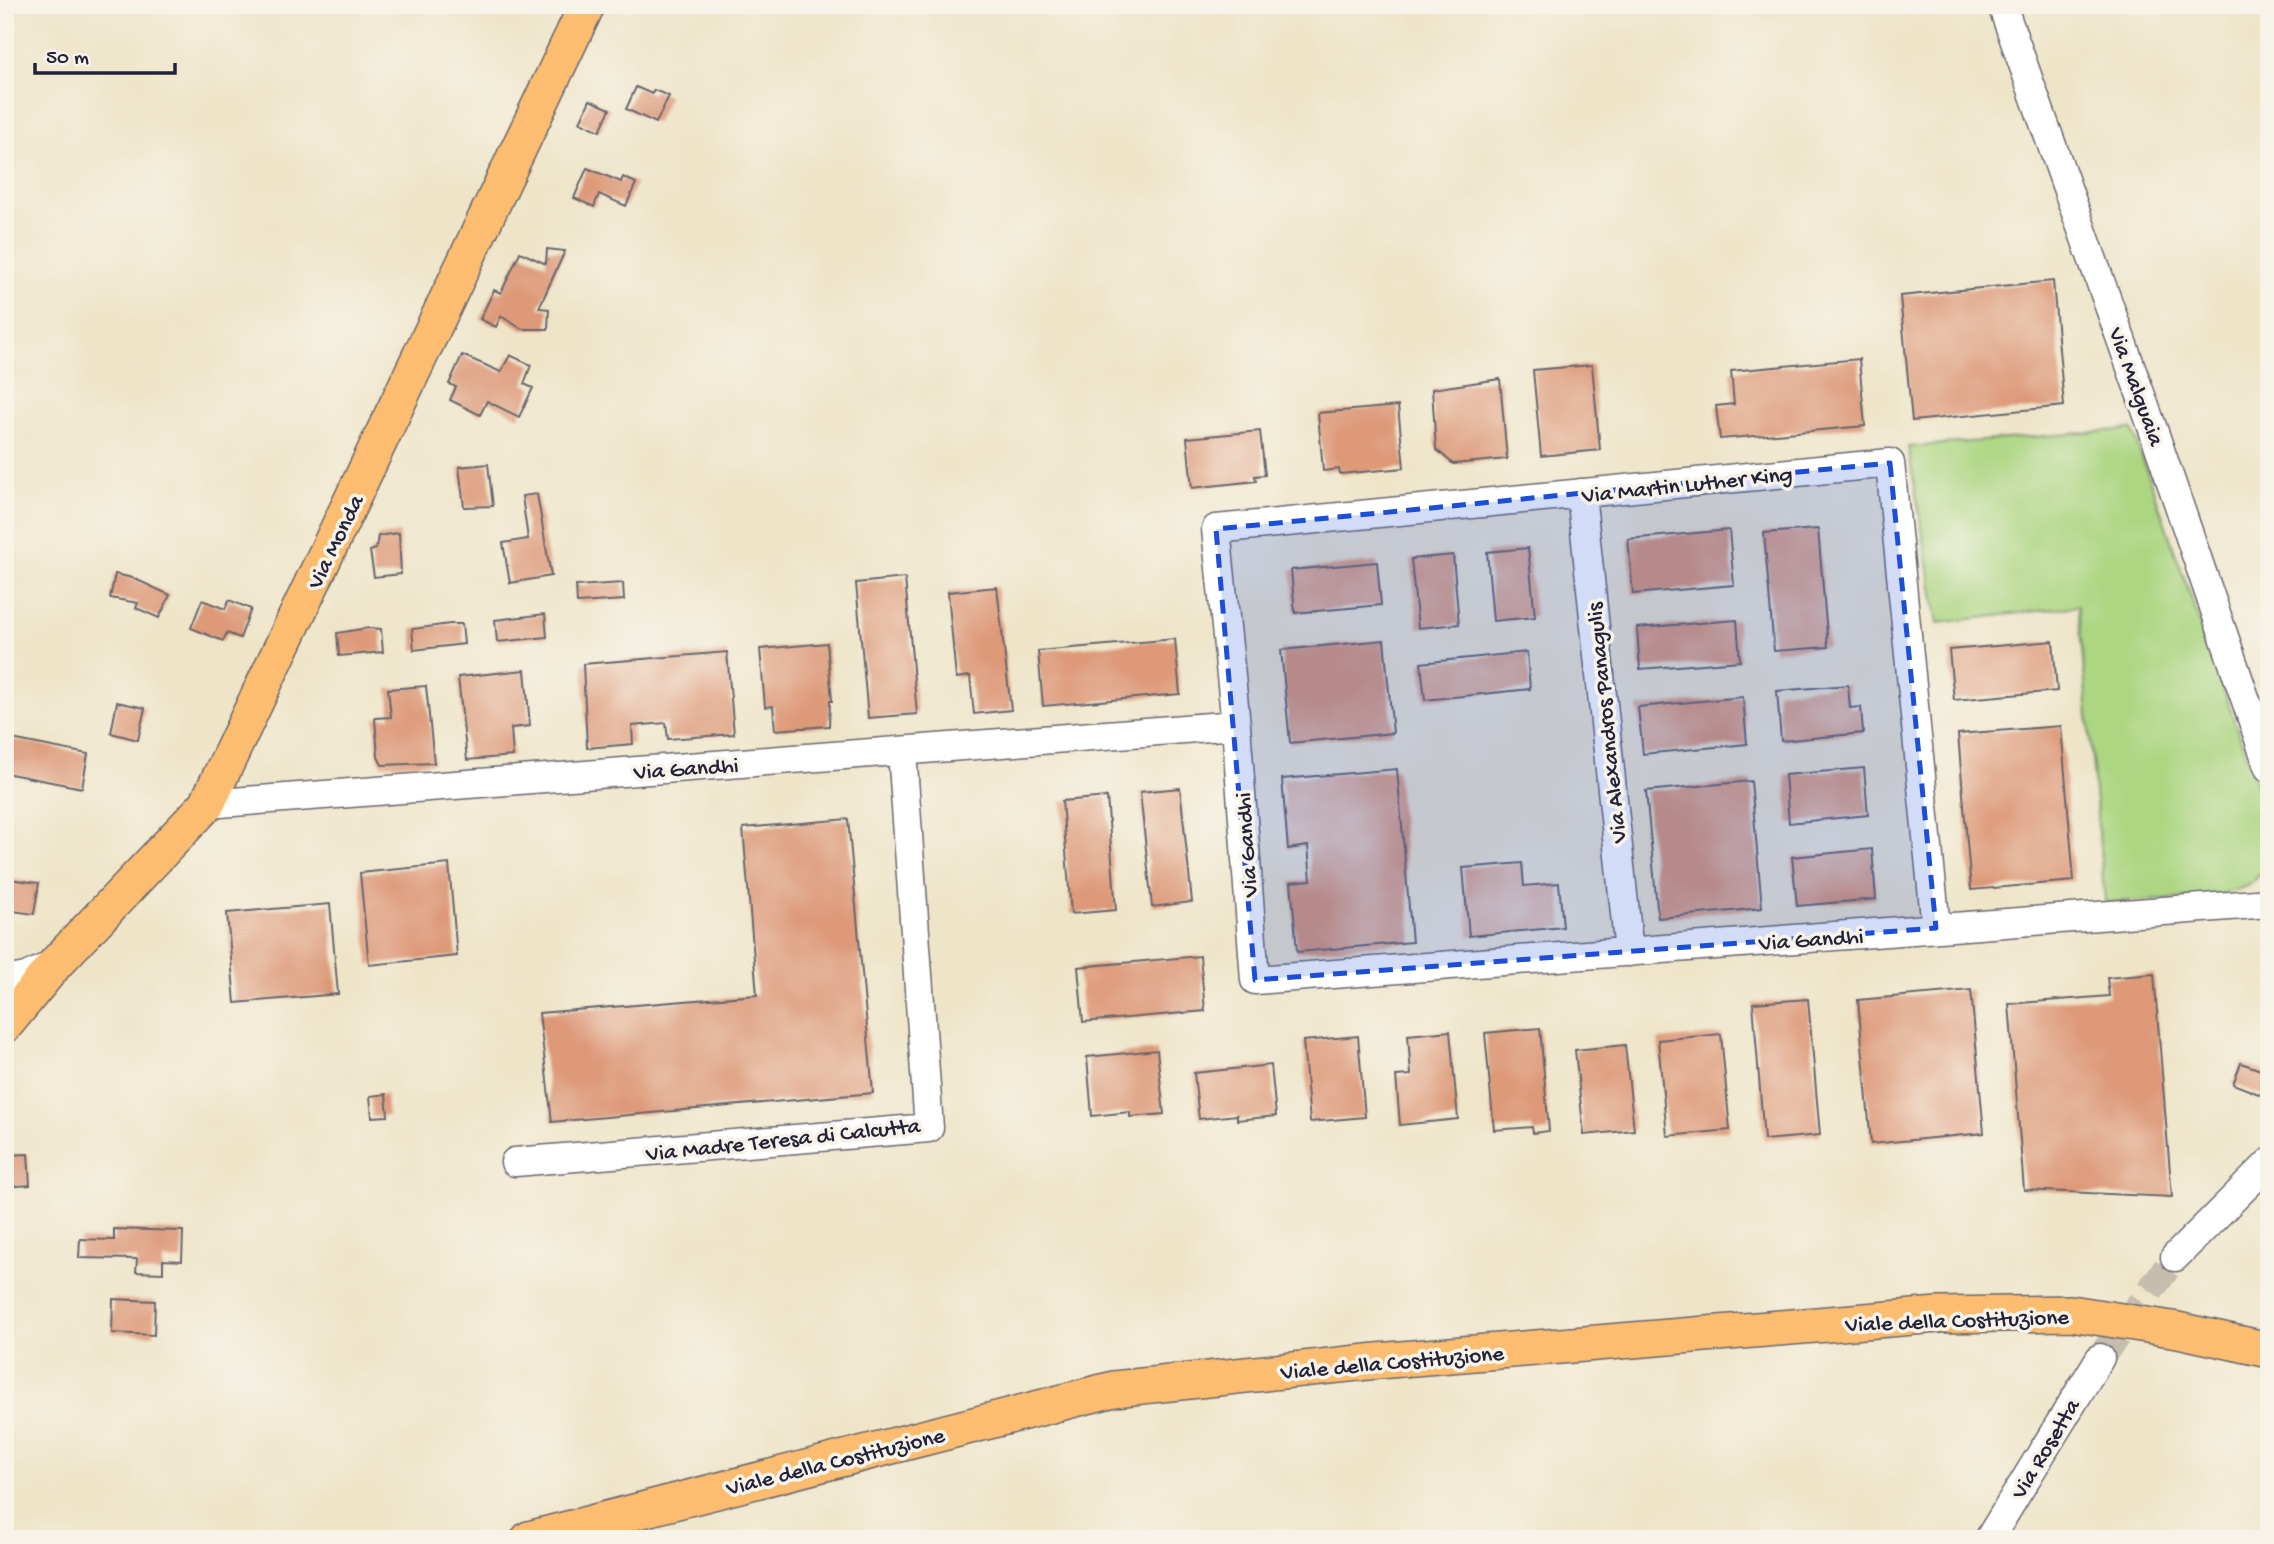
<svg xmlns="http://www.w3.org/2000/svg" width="2274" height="1544" font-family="'Gochi Hand',sans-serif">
	<rect width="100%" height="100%" fill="#f7f3e8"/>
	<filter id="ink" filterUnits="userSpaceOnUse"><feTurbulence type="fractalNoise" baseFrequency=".0143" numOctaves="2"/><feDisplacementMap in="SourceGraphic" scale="14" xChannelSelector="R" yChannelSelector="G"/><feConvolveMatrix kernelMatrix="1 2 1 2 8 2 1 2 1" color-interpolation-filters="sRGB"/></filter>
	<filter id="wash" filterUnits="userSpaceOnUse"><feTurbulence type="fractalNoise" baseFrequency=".00686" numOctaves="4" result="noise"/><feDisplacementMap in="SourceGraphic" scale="28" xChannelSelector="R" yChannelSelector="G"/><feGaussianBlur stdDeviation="1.57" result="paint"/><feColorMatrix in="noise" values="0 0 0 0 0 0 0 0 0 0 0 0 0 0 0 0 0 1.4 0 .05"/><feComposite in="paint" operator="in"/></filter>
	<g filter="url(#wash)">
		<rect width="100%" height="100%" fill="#eee5c9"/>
		<path fill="#acd682" stroke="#677c5e" stroke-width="2" d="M 2132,429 L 2263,803 C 2266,826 2274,862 2254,881 C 2231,902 2138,900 2105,902 L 2078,606 L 1938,623 L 1908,447 Z"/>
		<g id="blocks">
			<path fill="#dd9978" d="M 636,87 L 652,94 L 654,90 L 669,96 L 656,123 L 626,109 Z
				M 590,100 L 610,109 L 600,131 L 580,122 Z
				M 587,168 L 621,182 L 623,177 L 636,183 L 626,206 L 599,194 L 594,207 L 574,198 Z
				M 547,249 L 565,251 L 539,308 L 549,309 L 548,329 L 522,329 L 501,316 L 496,327 L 480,319 L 494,290 L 501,293 L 520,252 L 546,264 Z
				M 2053,281 L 2064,406 L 1912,421 L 1900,296 Z
				M 462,355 L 501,372 L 510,355 L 531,365 L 524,384 L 533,388 L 519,417 L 487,401 L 480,415 L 450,400 L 456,387 L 449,384 Z
				M 1859,359 L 1865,426 L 1720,439 L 1716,406 L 1734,404 L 1731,371 Z
				M 1592,365 L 1600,450 L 1541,456 L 1533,370 Z
				M 1500,379 L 1507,459 L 1453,464 L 1436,449 L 1432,389 Z
				M 1398,406 L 1404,468 L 1340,474 L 1339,469 L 1323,471 L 1318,413 Z
				M 1260,431 L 1265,475 L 1255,476 L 1256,481 L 1192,488 L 1187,438 Z
				M 488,464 L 493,506 L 464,507 L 459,467 Z
				M 537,494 L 551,576 L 510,583 L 503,543 L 528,539 L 522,496 Z
				M 1818,529 L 1828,647 L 1774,651 L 1764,533 Z
				M 1729,530 L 1734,585 L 1633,594 L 1628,539 Z
				M 399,533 L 401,574 L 374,577 L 370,551 L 376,549 L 378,536 Z
				M 1528,548 L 1535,617 L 1493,621 L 1487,552 Z
				M 1453,555 L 1459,624 L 1418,628 L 1411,559 Z
				M 1377,562 L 1381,605 L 1295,613 L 1291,570 Z
				M 115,574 L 133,578 L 170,595 L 159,618 L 136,608 L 138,603 L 110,598 Z
				M 905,578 L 917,714 L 868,718 L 856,583 Z
				M 623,583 L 624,600 L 577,603 L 576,586 Z
				M 997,587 L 1011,710 L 974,714 L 970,676 L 956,678 L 948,592 Z
				M 202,600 L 225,609 L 229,600 L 251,609 L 240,638 L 227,633 L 223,641 L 191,628 Z
				M 545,614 L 547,637 L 497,642 L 495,620 Z
				M 1737,620 L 1740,661 L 1640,669 L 1637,628 Z
				M 450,624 L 462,624 L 464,644 L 414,650 L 412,629 Z
				M 368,628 L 381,629 L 383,652 L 339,656 L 337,633 Z
				M 1175,639 L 1180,694 L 1043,706 L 1038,651 Z
				M 1384,640 L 1393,733 L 1290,743 L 1281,650 Z
				M 2053,641 L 2057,691 L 1954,700 L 1949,650 Z
				M 827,643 L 832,701 L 830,701 L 829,726 L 775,730 L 773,706 L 765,707 L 760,649 Z
				M 727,652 L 734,734 L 668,739 L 666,723 L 632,726 L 633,744 L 587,748 L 583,664 Z
				M 1527,652 L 1530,689 L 1425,700 L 1421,663 Z
				M 525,670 L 530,726 L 511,728 L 513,756 L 467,760 L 458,677 Z
				M 1848,685 L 1850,708 L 1861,707 L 1863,733 L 1781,741 L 1777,691 Z
				M 426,686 L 434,763 L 382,765 L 378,757 L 375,718 L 391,717 L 388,689 Z
				M 1743,697 L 1747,744 L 1643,754 L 1638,707 Z
				M 117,702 L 145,708 L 138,740 L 111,733 Z
				M 2061,726 L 2074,881 L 1971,890 L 1958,734 Z
				M 7,738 L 88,754 L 82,788 L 5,773 Z
				M 1864,768 L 1868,815 L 1789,823 L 1785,775 Z
				M 1397,769 L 1412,942 L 1297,952 L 1291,882 L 1311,880 L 1308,846 L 1288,849 L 1282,779 Z
				M 1751,781 L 1762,908 L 1658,918 L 1646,791 Z
				M 1180,788 L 1192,902 L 1152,907 L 1140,792 Z
				M 1107,797 L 1116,910 L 1071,914 L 1062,801 Z
				M 848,819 L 873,1093 L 552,1122 L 539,1013 L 757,995 L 743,828 Z
				M 1872,849 L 1876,899 L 1797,906 L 1792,857 Z
				M 1522,863 L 1524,886 L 1559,883 L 1563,927 L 1469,936 L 1463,868 Z
				M 449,864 L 457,956 L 369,965 L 360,873 Z
				M 9,879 L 39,883 L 34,914 L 5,910 Z
				M 330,904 L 338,994 L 235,1003 L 227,913 Z
				M 1200,956 L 1205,1011 L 1083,1022 L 1078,967 Z
				M 2154,974 L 2172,1197 L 2024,1190 L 2009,1004 L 2109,996 L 2107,978 Z
				M 1971,990 L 1984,1133 L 1871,1144 L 1858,1000 Z
				M 1808,999 L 1820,1135 L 1764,1140 L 1753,1003 Z
				M 1540,1028 L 1549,1131 L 1533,1133 L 1532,1127 L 1494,1130 L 1485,1033 Z
				M 1450,1031 L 1458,1119 L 1400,1125 L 1396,1076 L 1411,1075 L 1408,1035 Z
				M 1721,1034 L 1730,1130 L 1667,1136 L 1658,1040 Z
				M 1358,1036 L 1365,1117 L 1310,1122 L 1303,1041 Z
				M 1625,1045 L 1634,1130 L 1584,1135 L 1575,1050 Z
				M 1157,1050 L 1164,1114 L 1130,1117 L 1130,1112 L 1092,1116 L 1087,1057 Z
				M 2241,1063 L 2269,1073 L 2269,1098 L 2233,1084 Z
				M 1271,1065 L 1276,1116 L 1237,1120 L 1237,1115 L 1199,1119 L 1194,1073 Z
				M 386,1094 L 388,1116 L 372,1117 L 370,1096 Z
				M 28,1154 L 30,1185 L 5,1187 L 5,1155 Z
				M 114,1229 L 183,1231 L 182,1261 L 163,1260 L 163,1273 L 136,1272 L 137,1259 L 79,1258 L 80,1239 L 114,1240 Z
				M 113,1299 L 155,1301 L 154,1335 L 112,1333 Z"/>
		</g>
	</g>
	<g filter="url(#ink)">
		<use href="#blocks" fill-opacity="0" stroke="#69666d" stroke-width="2"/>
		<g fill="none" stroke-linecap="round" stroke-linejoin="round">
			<path stroke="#c5bead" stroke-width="28" stroke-dasharray="28 14" stroke-linecap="butt" d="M 2100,1358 L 2175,1257"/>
			<defs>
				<path id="minor" d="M 2002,5 L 2155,435 L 2269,768
					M 1581,493 L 1629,952
					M 1236,725 L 1216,529 L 1890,463 L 1936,928
					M 207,804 L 1236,725 L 1255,980 L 2269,903
					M 5,981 L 26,977 L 54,964
					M 515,1162 L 929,1128 L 902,751
					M 2175,1257 L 2269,1163
					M 1989,1539 L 2100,1358"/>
				<path id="major" d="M 5,1025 L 56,963 L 207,804 L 587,5
					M 529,1539 L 1114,1389 L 1377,1361 L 1938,1315 L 2071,1313 L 2178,1330 L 2269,1350"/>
			</defs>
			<use href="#minor" stroke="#69666d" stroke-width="31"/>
			<use href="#major" stroke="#69666d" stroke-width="38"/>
			<use href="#minor" stroke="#fff" stroke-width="28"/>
			<use href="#major" stroke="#fcbd6f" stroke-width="35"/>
		</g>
	</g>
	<path fill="#1d4ed8" fill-opacity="0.2" stroke="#1d4ed8" stroke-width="5" stroke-dasharray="14 9" stroke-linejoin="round" d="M 1890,463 L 1936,928 L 1255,980 L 1216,529 Z"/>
	<g text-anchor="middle" stroke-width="7" stroke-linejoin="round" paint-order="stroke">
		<g font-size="23" fill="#22223b" stroke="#f7f3e8">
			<text transform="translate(2138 386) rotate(70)" y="8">Via Malguaia</text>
			<text transform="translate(1687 483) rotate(-6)" y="8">Via Martin Luther King</text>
			<text transform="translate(334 541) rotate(-64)" y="8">Via Monda</text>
			<text transform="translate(1605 723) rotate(-96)" y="8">Via Alexandros Panagulis</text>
			<text transform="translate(686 767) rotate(-4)" y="8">Via Gandhi</text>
			<text transform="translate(1245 845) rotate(-94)" y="8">Via Gandhi</text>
			<text transform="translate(1811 938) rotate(-4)" y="8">Via Gandhi</text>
			<text transform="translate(783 1138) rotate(-6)" y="8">Via Madre Teresa di Calcutta</text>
			<text transform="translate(1957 1319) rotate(-2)" y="8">Viale della Costituzione</text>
			<text transform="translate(1392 1361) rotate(-5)" y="8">Viale della Costituzione</text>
			<text transform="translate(2044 1448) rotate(-59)" y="8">Via Rosetta</text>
			<text transform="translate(835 1460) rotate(-14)" y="8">Viale della Costituzione</text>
		</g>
	</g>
	<rect width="2274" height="1544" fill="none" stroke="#f7f3e8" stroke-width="28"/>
	<path d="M35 63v10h140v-10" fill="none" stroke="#22223b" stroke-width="3.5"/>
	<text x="46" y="63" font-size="21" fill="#22223b" stroke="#f7f3e8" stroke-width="5" paint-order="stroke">50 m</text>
</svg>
